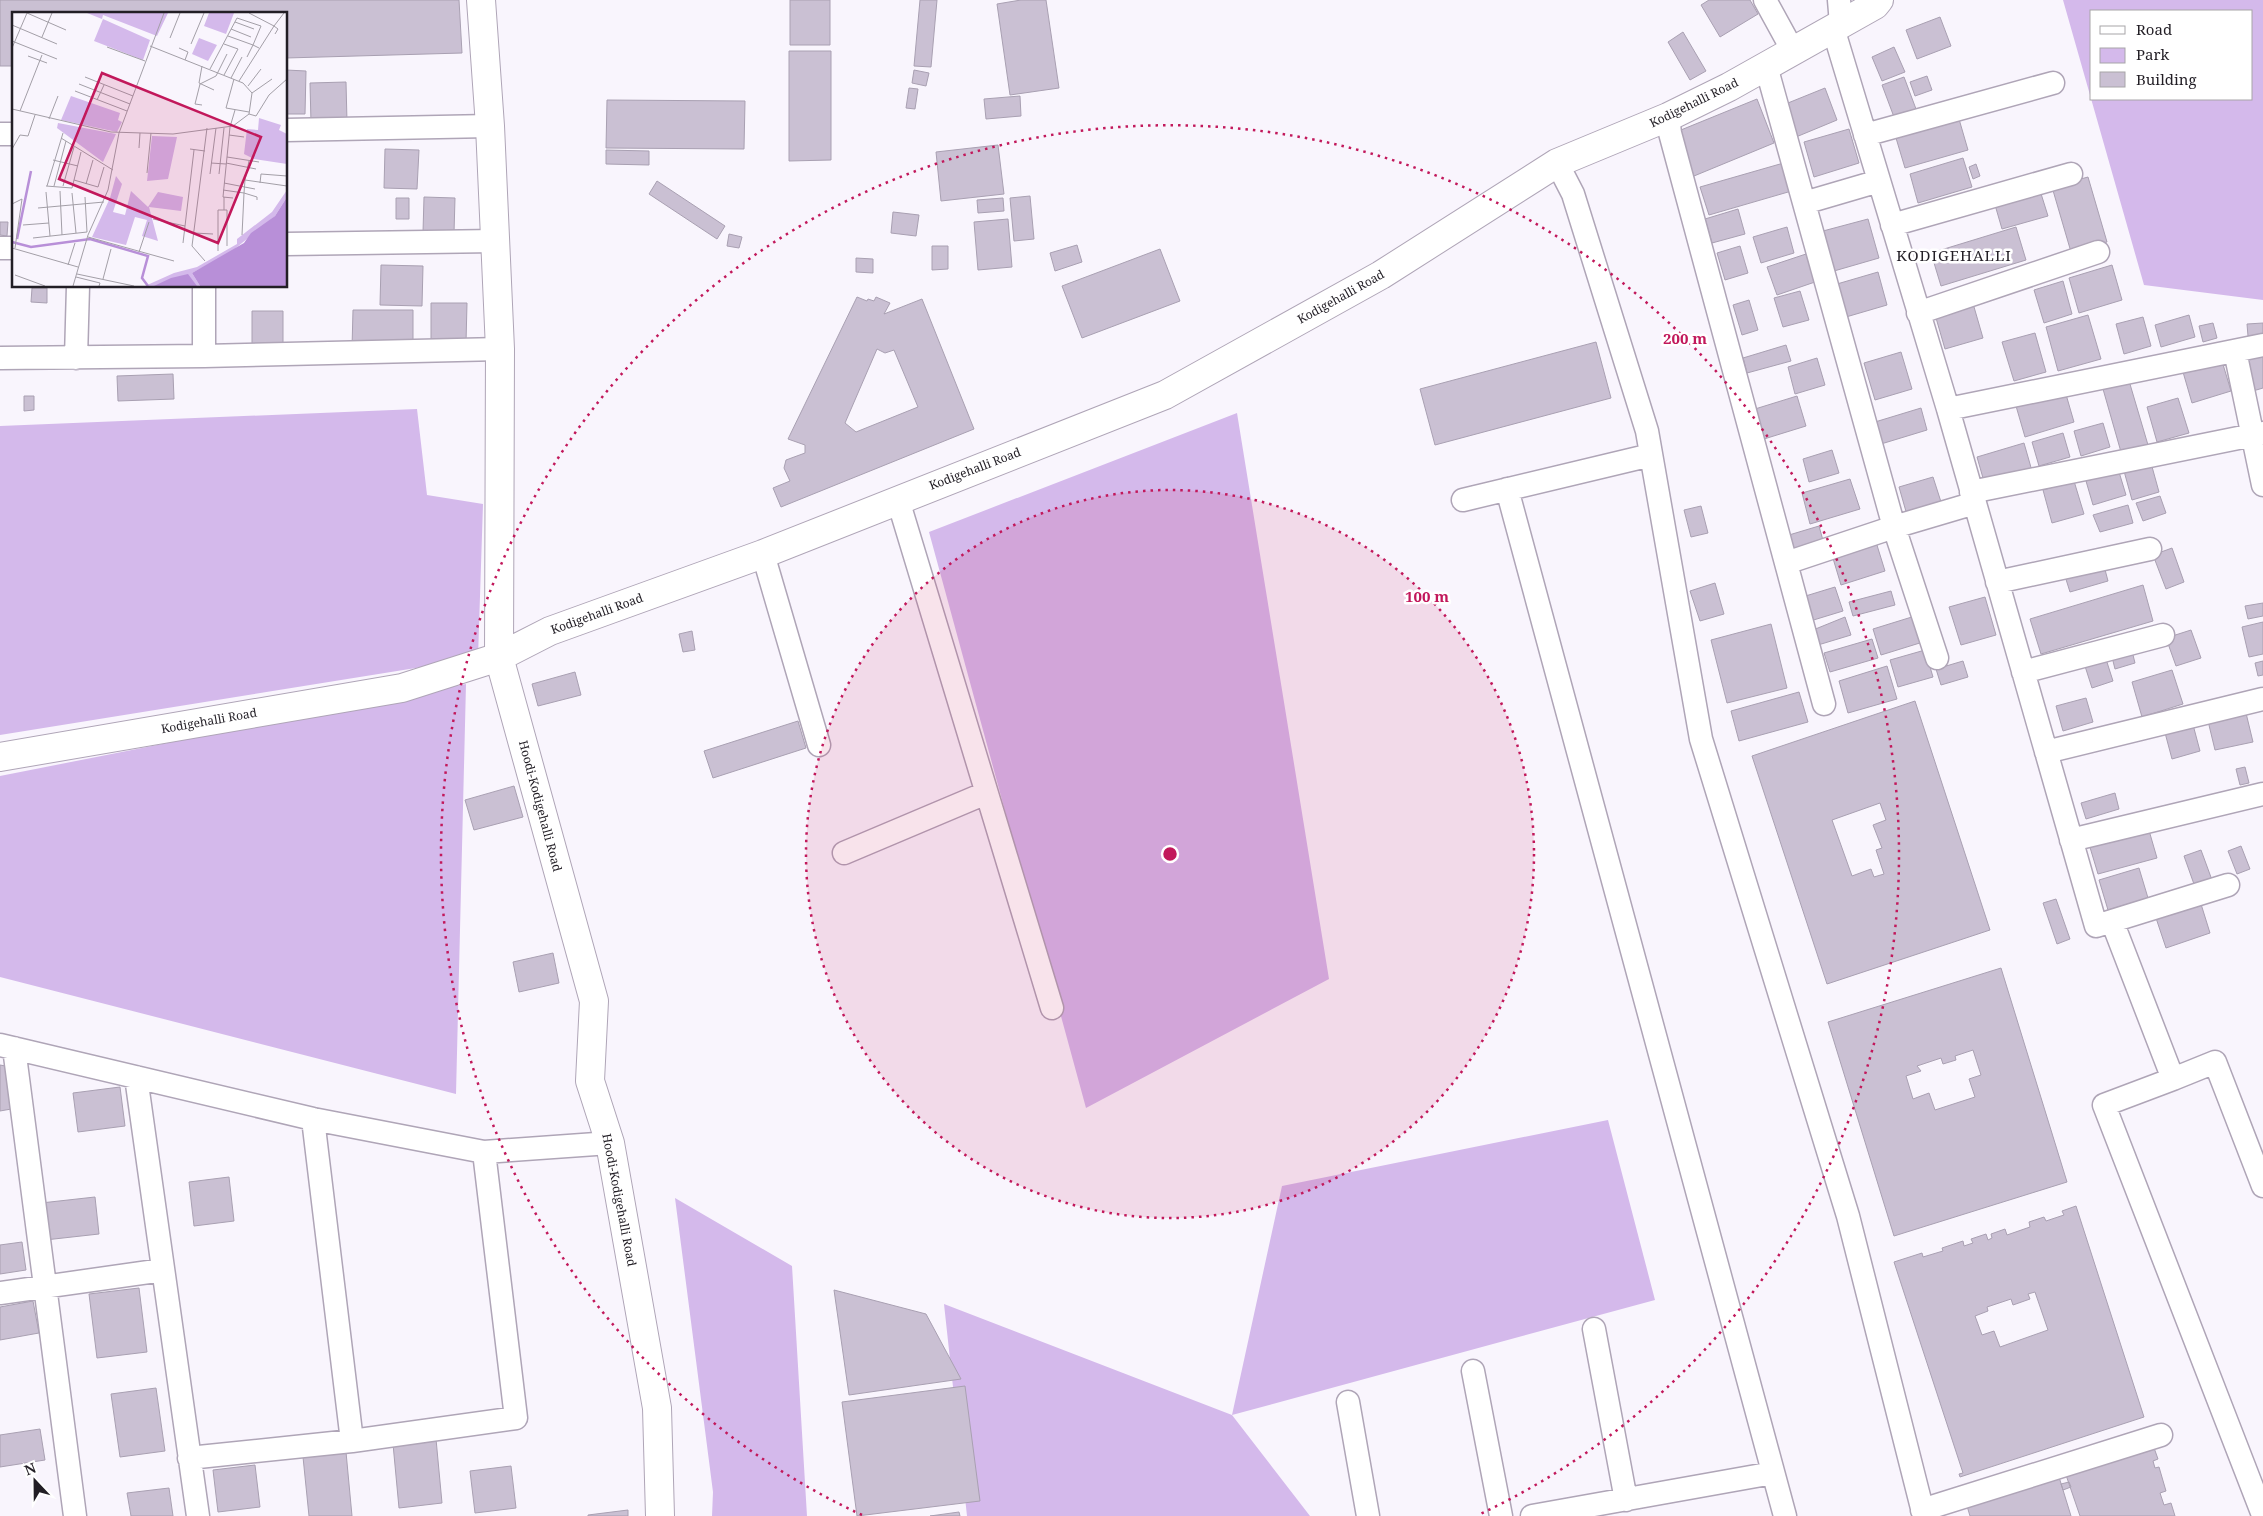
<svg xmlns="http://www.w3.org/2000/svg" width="2263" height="1516" font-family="'Noto Serif',serif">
	<rect width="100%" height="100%" fill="#f9f5fd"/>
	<path fill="#d4b9eb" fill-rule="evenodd" d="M 2063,0 L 2263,0 L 2263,300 L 2144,285 ZM 2252,11 L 2252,99 L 2092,99 L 2092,11 Z
		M 417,409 L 427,495 L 483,504 L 478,658 L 0,735 L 0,426 Z
		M 1237,413 L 1329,979 L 1086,1108 L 929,532 Z
		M 466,684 L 456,1094 L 0,977 L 0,776 Z
		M 1608,1120 L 1655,1300 L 1232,1415 L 1310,1516 L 967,1516 L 944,1304 L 1232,1415 L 1282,1186 Z
		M 675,1198 L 792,1266 L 807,1516 L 712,1516 L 713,1492 Z"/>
	<path fill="#cac0d3" stroke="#a9a0b2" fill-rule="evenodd" d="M 0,0 L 459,0 L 462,53 L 286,58 L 286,14 L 14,14 L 14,66 L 0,66 Z
		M 790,0 L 830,0 L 830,45 L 790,45 Z
		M 920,0 L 937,0 L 931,67 L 914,66 Z
		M 1021,0 L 1046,0 L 1059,88 L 1010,95 L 997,4 Z
		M 1709,0 L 1750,0 L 1758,14 L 1720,37 L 1701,5 Z
		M 1940,17 L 1951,46 L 1917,59 L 1906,30 Z
		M 1683,32 L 1706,71 L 1690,80 L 1668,42 Z
		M 1894,47 L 1905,72 L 1882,81 L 1872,57 Z
		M 789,51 L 831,51 L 831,160 L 789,161 Z
		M 286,70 L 306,71 L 305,114 L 286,114 Z
		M 914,70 L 929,73 L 926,86 L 912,83 Z
		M 1927,76 L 1932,90 L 1915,96 L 1910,82 Z
		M 1904,77 L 1916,109 L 1894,117 L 1882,85 Z
		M 346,82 L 347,122 L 311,123 L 310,83 Z
		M 909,88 L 918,89 L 915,109 L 906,108 Z
		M 1825,88 L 1837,120 L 1796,137 L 1783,105 Z
		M 1020,96 L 1021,116 L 986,119 L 984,99 Z
		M 1757,99 L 1774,143 L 1694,176 L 1676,132 Z
		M 607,100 L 745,101 L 744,149 L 606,148 Z
		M 1959,119 L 1968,150 L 1905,168 L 1896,138 Z
		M 1849,129 L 1859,163 L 1814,177 L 1804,142 Z
		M 998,145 L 1004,194 L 941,201 L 936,152 Z
		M 385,149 L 419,150 L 417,189 L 384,188 Z
		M 606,150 L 649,151 L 649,165 L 606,164 Z
		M 1963,158 L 1972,187 L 1918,203 L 1910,174 Z
		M 1787,162 L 1795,190 L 1709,215 L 1700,187 Z
		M 1976,164 L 1980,176 L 1973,179 L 1969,167 Z
		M 2088,177 L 2107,242 L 2071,252 L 2052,187 Z
		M 657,181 L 725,226 L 717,239 L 649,194 Z
		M 2038,184 L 2048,216 L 2002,229 L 1993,198 Z
		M 1030,196 L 1034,239 L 1014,241 L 1010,198 Z
		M 424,197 L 455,198 L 454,233 L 423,232 Z
		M 396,198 L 409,198 L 409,219 L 396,219 Z
		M 1003,198 L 1004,211 L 978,213 L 977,200 Z
		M 1738,209 L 1745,234 L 1712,243 L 1705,219 Z
		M 893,212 L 919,215 L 916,236 L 891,233 Z
		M 1008,219 L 1012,267 L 978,270 L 974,222 Z
		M 1868,219 L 1879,258 L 1834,271 L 1823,231 Z
		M 0,222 L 8,222 L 7,236 L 0,235 Z
		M 1787,227 L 1794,253 L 1761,263 L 1753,237 Z
		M 2016,227 L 2026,260 L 1941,286 L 1931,253 Z
		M 729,234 L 742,237 L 739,248 L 727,246 Z
		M 1077,245 L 1082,262 L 1055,271 L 1050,253 Z
		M 932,246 L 948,246 L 948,269 L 932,270 Z
		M 1740,246 L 1748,273 L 1725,280 L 1717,253 Z
		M 1160,249 L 1180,301 L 1082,338 L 1062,286 Z
		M 1806,254 L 1815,282 L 1777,295 L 1767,267 Z
		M 856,258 L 873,259 L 873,273 L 856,272 Z
		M 381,265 L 423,266 L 422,306 L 380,305 Z
		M 2112,265 L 2122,300 L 2079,313 L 2069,278 Z
		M 1878,272 L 1887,305 L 1846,317 L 1837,284 Z
		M 2063,281 L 2072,314 L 2044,323 L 2034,290 Z
		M 32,288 L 47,288 L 47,303 L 31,302 Z
		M 1800,291 L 1809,320 L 1783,327 L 1774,298 Z
		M 857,297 L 867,301 L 868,299 L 874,301 L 876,297 L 890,303 L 884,314 L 922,299 L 974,429 L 781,507 L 773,488 L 790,481 L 784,468 L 786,460 L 805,453 L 805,445 L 788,439 ZM 877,349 L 885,353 L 894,350 L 918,407 L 856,432 L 845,423 Z
		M 1749,300 L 1758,330 L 1742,335 L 1733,305 Z
		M 1972,300 L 1983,338 L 1945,349 L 1934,311 Z
		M 431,303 L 467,303 L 466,343 L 431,342 Z
		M 353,310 L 413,310 L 413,348 L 352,348 Z
		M 252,311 L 283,311 L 283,348 L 252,349 Z
		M 2088,315 L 2101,359 L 2058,371 L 2046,327 Z
		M 2189,315 L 2195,337 L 2161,347 L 2155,325 Z
		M 2143,317 L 2151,346 L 2124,354 L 2116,324 Z
		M 2213,323 L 2217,338 L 2203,342 L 2199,326 Z
		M 2263,323 L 2263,335 L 2248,336 L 2247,324 Z
		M 2035,333 L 2046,372 L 2014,381 L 2002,342 Z
		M 1596,342 L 1611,398 L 1435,445 L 1420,389 Z
		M 1786,345 L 1791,361 L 1747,373 L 1743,358 Z
		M 1901,352 L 1912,389 L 1875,400 L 1864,363 Z
		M 2263,353 L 2263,388 L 2253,391 L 2243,359 Z
		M 1817,358 L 1825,385 L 1795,394 L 1788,367 Z
		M 2222,361 L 2231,391 L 2192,403 L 2183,372 Z
		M 173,374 L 174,399 L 118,401 L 117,376 Z
		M 2127,374 L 2148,445 L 2121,452 L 2101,382 Z
		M 2065,391 L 2074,422 L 2025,437 L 2016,406 Z
		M 24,396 L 34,396 L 34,410 L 24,411 Z
		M 1797,396 L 1806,426 L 1764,439 L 1755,409 Z
		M 2178,398 L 2189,433 L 2157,442 L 2147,407 Z
		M 1921,408 L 1927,430 L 1881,444 L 1875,422 Z
		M 2103,423 L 2110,447 L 2081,456 L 2074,431 Z
		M 2063,433 L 2070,457 L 2039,466 L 2032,442 Z
		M 2024,443 L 2032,471 L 1985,485 L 1977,457 Z
		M 1832,450 L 1839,473 L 1809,482 L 1803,459 Z
		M 2151,463 L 2159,492 L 2132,500 L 2124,471 Z
		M 2119,472 L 2126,495 L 2093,505 L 2086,481 Z
		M 1933,477 L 1942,505 L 1907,515 L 1899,487 Z
		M 1850,479 L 1860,509 L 1810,524 L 1802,493 Z
		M 2074,481 L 2084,514 L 2052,523 L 2043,490 Z
		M 2160,496 L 2166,513 L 2143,521 L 2136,503 Z
		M 2128,505 L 2133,523 L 2100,532 L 2093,515 Z
		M 1701,506 L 1708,533 L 1691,537 L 1684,510 Z
		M 1819,526 L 1824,544 L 1794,554 L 1789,535 Z
		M 1876,542 L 1885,571 L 1841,585 L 1832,555 Z
		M 2172,548 L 2184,582 L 2166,589 L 2153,555 Z
		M 2103,562 L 2108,581 L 2070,592 L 2064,573 Z
		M 1715,583 L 1724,614 L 1700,621 L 1690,591 Z
		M 2143,585 L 2153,621 L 2041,654 L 2030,619 Z
		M 1835,587 L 1843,611 L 1807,622 L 1799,598 Z
		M 1891,591 L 1895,605 L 1853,616 L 1849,602 Z
		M 1985,597 L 1996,635 L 1961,645 L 1949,607 Z
		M 2263,603 L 2263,616 L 2248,619 L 2245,606 Z
		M 1915,616 L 1923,642 L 1881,655 L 1873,629 Z
		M 1845,617 L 1851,635 L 1818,645 L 1813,630 Z
		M 2263,622 L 2263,654 L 2249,657 L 2242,627 Z
		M 1771,624 L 1787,688 L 1727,703 L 1711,640 Z
		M 2191,630 L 2201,658 L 2176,666 L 2166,638 Z
		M 692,631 L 695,650 L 683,652 L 679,634 Z
		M 1872,639 L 1878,658 L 1830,672 L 1824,653 Z
		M 1925,650 L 1933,677 L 1898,687 L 1890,660 Z
		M 2132,651 L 2135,663 L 2115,669 L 2112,657 Z
		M 2105,656 L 2113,681 L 2092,688 L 2084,663 Z
		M 1963,661 L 1968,677 L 1941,685 L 1936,669 Z
		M 2263,661 L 2263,675 L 2258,676 L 2255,663 Z
		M 1887,666 L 1897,699 L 1848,713 L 1839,681 Z
		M 2172,670 L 2183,704 L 2142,717 L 2132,682 Z
		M 575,672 L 581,695 L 538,706 L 532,684 Z
		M 1799,692 L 1808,722 L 1739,741 L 1731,711 Z
		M 2086,698 L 2093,722 L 2063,731 L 2056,706 Z
		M 1915,701 L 1990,930 L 1827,984 L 1752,756 ZM 1880,803 L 1886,820 L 1873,825 L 1882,848 L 1876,850 L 1884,874 L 1874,877 L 1871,869 L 1852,876 L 1832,820 Z
		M 2246,713 L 2253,742 L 2215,750 L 2208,721 Z
		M 798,721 L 806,748 L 713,778 L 704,751 Z
		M 2192,721 L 2200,751 L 2172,759 L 2164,729 Z
		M 2245,767 L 2249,783 L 2240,785 L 2236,769 Z
		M 514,786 L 523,817 L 474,830 L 465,800 Z
		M 2115,793 L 2119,809 L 2086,819 L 2081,803 Z
		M 2148,827 L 2157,858 L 2098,874 L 2089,844 Z
		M 2241,846 L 2250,869 L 2237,874 L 2228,851 Z
		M 2201,850 L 2212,880 L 2195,887 L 2184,856 Z
		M 2139,868 L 2148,898 L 2108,910 L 2099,880 Z
		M 2056,899 L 2070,939 L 2057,944 L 2043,903 Z
		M 2201,904 L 2210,933 L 2166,948 L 2156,918 Z
		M 553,953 L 559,983 L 519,992 L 513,962 Z
		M 2001,968 L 2067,1182 L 1894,1236 L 1828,1022 ZM 1973,1050 L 1981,1075 L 1969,1079 L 1975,1097 L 1935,1110 L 1929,1093 L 1913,1099 L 1906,1076 L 1921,1071 L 1917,1066 L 1941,1058 L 1943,1064 L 1956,1060 L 1955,1056 Z
		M 0,1065 L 11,1067 L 17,1108 L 0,1111 Z
		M 120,1087 L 125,1126 L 78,1132 L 73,1093 Z
		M 229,1177 L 234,1221 L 194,1226 L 189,1182 Z
		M 95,1197 L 99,1234 L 45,1240 L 41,1203 Z
		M 2076,1206 L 2144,1417 L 1960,1477 L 1959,1474 L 1963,1473 L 1894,1262 L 1922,1253 L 1923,1257 L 1943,1251 L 1942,1248 L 1963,1241 L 1964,1246 L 1973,1243 L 1971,1239 L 1986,1234 L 1988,1240 L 1992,1238 L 1991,1234 L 2005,1229 L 2007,1235 L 2030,1227 L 2029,1222 L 2044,1217 L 2046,1221 L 2064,1215 L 2062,1211 ZM 2035,1292 L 2048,1330 L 2000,1347 L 1994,1331 L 1982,1335 L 1975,1316 L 1988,1311 L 1987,1307 L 2011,1299 L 2013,1305 L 2030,1299 L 2028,1294 Z
		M 22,1242 L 26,1270 L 0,1274 L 0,1245 Z
		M 139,1288 L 147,1352 L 97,1358 L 89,1294 Z
		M 834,1290 L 926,1314 L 961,1379 L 849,1395 Z
		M 33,1301 L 39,1333 L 0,1340 L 0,1307 Z
		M 965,1386 L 980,1501 L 857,1516 L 842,1402 Z
		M 156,1388 L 165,1451 L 120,1457 L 111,1394 Z
		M 40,1429 L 45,1460 L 0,1467 L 0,1435 Z
		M 436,1439 L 442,1503 L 399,1508 L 393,1444 Z
		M 2153,1445 L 2158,1459 L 2153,1461 L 2155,1468 L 2159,1467 L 2166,1491 L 2160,1493 L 2164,1505 L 2171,1503 L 2175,1516 L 2080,1516 L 2066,1475 Z
		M 346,1452 L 352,1516 L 309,1516 L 303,1457 Z
		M 255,1465 L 260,1507 L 218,1512 L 213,1470 Z
		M 511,1466 L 516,1508 L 475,1513 L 470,1471 Z
		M 2059,1477 L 2071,1516 L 1970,1516 L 1967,1506 Z
		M 2069,1482 L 2071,1487 L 2063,1490 L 2061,1484 Z
		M 169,1488 L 173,1516 L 131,1516 L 127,1493 Z
		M 628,1510 L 628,1516 L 588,1516 L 588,1515 Z
		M 959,1512 L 960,1516 L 930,1516 Z"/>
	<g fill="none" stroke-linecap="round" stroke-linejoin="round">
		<defs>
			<path id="minor" d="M 1765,0 L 1793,51
				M 1839,0 L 1841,24
				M 1833,28 L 1948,409 L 2263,345
				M 1766,66 L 1894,527 L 1937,658
				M 1668,117 L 1670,133 L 1824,704
				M 286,130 L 490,126
				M 0,134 L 14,134
				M 1865,135 L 2053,83
				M 1557,163 L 1573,194 L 1647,431 L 1701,739 L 1848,1216 L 1924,1516
				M 1804,203 L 1879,181
				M 1892,225 L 2071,174
				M 286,244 L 496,241
				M 0,248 L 14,248
				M 204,286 L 204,356
				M 1918,313 L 2098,252
				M 2235,351 L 2263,485
				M 0,358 L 204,356 L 500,349
				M 76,358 L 78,286
				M 1948,409 L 2096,926 L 2228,885
				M 1507,489 L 1785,1516
				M 1971,492 L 2263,433
				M 898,500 L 1052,1008
				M 1463,500 L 1651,455
				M 763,554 L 819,745
				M 1786,563 L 1894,527 L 1975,503
				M 1997,582 L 2150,549
				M 2023,672 L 2163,635
				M 2046,752 L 2263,699
				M 2071,840 L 2263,794
				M 844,853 L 986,793
				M 2112,921 L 2173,1079 L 2215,1062 L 2263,1186
				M 0,1045 L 313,1119 L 484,1152 L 610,1143
				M 14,1048 L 75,1516
				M 136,1077 L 198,1516
				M 2173,1079 L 2104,1105 L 2263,1515
				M 313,1119 L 352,1441
				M 0,1293 L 163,1270
				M 1594,1329 L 1626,1500
				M 1473,1371 L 1501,1516
				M 1348,1402 L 1368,1516
				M 189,1458 L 352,1441 L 516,1418 L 484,1152
				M 1922,1510 L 2161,1435
				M 1532,1516 L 1773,1473"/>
			<path id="tertiary" d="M 481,0 L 490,126 L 500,349 L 499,657 L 594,1001 L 590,1081 L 610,1143 L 657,1408 L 660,1516
				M 0,757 L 402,688 L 499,657 L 550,631 L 763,554 L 1165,395 L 1381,275 L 1557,163 L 1668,117 L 1729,87 L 1875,5 L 1879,0"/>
		</defs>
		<use href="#minor" stroke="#afa5b7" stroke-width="25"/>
		<use href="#tertiary" stroke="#afa5b7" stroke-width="30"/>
		<use href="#minor" stroke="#fff" stroke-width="22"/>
		<use href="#tertiary" stroke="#fff" stroke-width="28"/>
	</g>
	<circle cx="1170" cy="854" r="364" fill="#c2185b" fill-opacity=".12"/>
	<g fill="none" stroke="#c2185b" stroke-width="2.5" stroke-dasharray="2.5 5">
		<circle cx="1170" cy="854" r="364"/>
		<path d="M862 1515A729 729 0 1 1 1478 1515"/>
	</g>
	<g text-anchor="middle" stroke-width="5" stroke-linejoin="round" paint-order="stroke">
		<g font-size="12" fill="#221e25" stroke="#fff">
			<text transform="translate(1694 103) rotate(-26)" y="4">Kodigehalli Road</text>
			<text transform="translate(1341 297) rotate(-29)" y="4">Kodigehalli Road</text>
			<text transform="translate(975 469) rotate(-21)" y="4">Kodigehalli Road</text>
			<text transform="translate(597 614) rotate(-20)" y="4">Kodigehalli Road</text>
			<text transform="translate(209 721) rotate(-10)" y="4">Kodigehalli Road</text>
			<text transform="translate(540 806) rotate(75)" y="4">Hoodi-Kodigehalli Road</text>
			<text transform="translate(619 1200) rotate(79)" y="4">Hoodi-Kodigehalli Road</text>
		</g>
		<g font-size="15" letter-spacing="1" fill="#221e25" stroke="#fff">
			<text x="1954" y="261">KODIGEHALLI</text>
		</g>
	</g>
	<g transform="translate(12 12)">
		<rect width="275" height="275" fill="#f9f5fd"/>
		<path d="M 75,1 L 156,1 L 145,24 L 91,3 L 90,7 ZM 197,1 L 222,1 L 214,22 L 192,14 ZM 91,7 L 138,28 L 131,48 L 82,29 ZM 187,26 L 205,33 L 196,49 L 180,42 ZM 59,84 L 108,101 L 106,108 L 110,110 L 105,120 L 49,108 ZM 247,106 L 269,113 L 267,118 L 275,122 L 275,152 L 242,147 L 232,142 L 235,117 L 246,118 ZM 46,111 L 104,122 L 91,150 L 45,116 ZM 140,124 L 165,125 L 156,167 L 135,169 ZM 104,164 L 110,172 L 101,200 L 113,203 L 119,179 L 136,195 L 146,180 L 171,185 L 169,199 L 137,195 L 146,229 L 130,224 L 135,208 L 123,205 L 114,233 L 80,225 L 98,186 ZM 275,178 L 275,185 L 263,204 L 219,240 L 180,261 L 188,274 L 133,274 L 162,261 L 185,255 L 225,232 L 225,227 L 260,200 Z" fill="#d4b9eb"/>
		<path d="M 275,185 L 275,274 L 188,274 L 180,261 L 232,231 L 239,221 L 263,204 ZM 176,262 L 185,274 L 142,274 L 159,266 Z" fill="#b88fd8"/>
		<path fill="none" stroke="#b88fd8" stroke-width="2.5" d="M 5,227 L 19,159M 0,230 L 19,235 L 78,227 L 136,244 L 130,266 L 136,274"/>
		<path fill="none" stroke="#a39fa7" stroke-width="1" d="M 223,10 L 242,17M 0,13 L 45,32M 219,17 L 239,25M 263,22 L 266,17 L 262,14 L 272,1M 216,24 L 241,33 L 235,45M 30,25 L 40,1M 158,26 L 168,1M 0,29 L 45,47M 179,32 L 192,1M 212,32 L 226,37 L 212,63M 138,34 L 231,71 L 240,81 L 237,102M 95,35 L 133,49M 0,36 L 15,1 L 54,18M 167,36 L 176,40 L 173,48M 16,44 L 35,51M 190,54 L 187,71 L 202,78M 198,57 L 225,6 L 249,14 L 241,33 L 247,36M 73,65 L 121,84M 219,66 L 230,45M 222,67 L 214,96 L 237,100M 227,69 L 262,14 L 237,1M 67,72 L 118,92M 236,74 L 249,57M 63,79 L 115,99M 240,81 L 260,67M 85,88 L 92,73M 190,93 L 183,92 L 188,72 L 204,64 L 215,42M 0,97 L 99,120 L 161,122 L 221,114 L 237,102 L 244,104 L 257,83 L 275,67M 8,99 L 30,43M 37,107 L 46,84M 218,115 L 215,145 L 247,150M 218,115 L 223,98M 217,123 L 232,125M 49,126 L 101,158M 127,136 L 128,121M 0,137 L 8,123 L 16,124 L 23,103M 178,137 L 193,139M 215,145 L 211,185 L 221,186M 41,148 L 66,154M 237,149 L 233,168 L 275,174M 199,151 L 214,152M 214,151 L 244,157M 135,161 L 139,121M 198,162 L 204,116M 207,162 L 212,116M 62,168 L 86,175 L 92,155M 233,168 L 232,181 L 245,185 L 245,188M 212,171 L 243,177M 248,171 L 249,162 L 275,164M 74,172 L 81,148M 34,174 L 60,176 L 69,140M 35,174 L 51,121M 42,174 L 54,129M 51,174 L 62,135M 211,178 L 232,181 L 230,223M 48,179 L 50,223M 34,180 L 38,224M 60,181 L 64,221M 212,185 L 212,198 L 215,198 L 215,234M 0,192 L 10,187 L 3,236M 26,196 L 92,190M 141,207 L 173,214M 11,213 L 37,211M 182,221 L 201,222M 76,225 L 162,249M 21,226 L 75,220 L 73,185M 171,231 L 182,138M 0,236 L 66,255M 206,239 L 206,198 L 212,198M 127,240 L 137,210M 193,249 L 180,234 L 195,116M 56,253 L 63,231M 65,262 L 122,274M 3,263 L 33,274M 64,265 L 88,271 L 87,274M 91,267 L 99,237M 61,274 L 76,223 L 96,178 L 107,121 L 152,1"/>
		<path fill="#c2185b" fill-opacity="0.15" stroke="#c2185b" stroke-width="2.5" d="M 90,61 L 249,125 L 206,231 L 47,167 Z"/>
		<rect width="275" height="275" fill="none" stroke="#221e25" stroke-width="2.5"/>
	</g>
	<circle cx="1170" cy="854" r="8" fill="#c2185b" stroke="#fff" stroke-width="2.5"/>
	<g font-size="15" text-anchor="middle" font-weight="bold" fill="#c2185b" stroke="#fff" stroke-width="5" stroke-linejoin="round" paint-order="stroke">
		<text x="1685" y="344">200 m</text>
		<text x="1427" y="602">100 m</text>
	</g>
	<rect x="2090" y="10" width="162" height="90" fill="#ffffff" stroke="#a7a5a8"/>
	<rect x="2100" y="26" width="25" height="8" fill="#ffffff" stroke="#a7a5a8"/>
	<text x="2136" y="35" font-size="15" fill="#221e25">Road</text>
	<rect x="2100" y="48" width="25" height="15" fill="#d4b9eb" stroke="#a7a5a8"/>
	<text x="2136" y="60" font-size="15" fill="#221e25">Park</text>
	<rect x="2100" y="72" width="25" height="15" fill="#cac0d3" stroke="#a7a5a8"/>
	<text x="2136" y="85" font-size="15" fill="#221e25">Building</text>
	<g transform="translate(35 1481) rotate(338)" stroke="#ffffff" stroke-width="4" paint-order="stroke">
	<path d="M0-4L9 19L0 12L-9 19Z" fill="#221e25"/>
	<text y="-8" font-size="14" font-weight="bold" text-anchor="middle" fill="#221e25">N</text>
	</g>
</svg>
